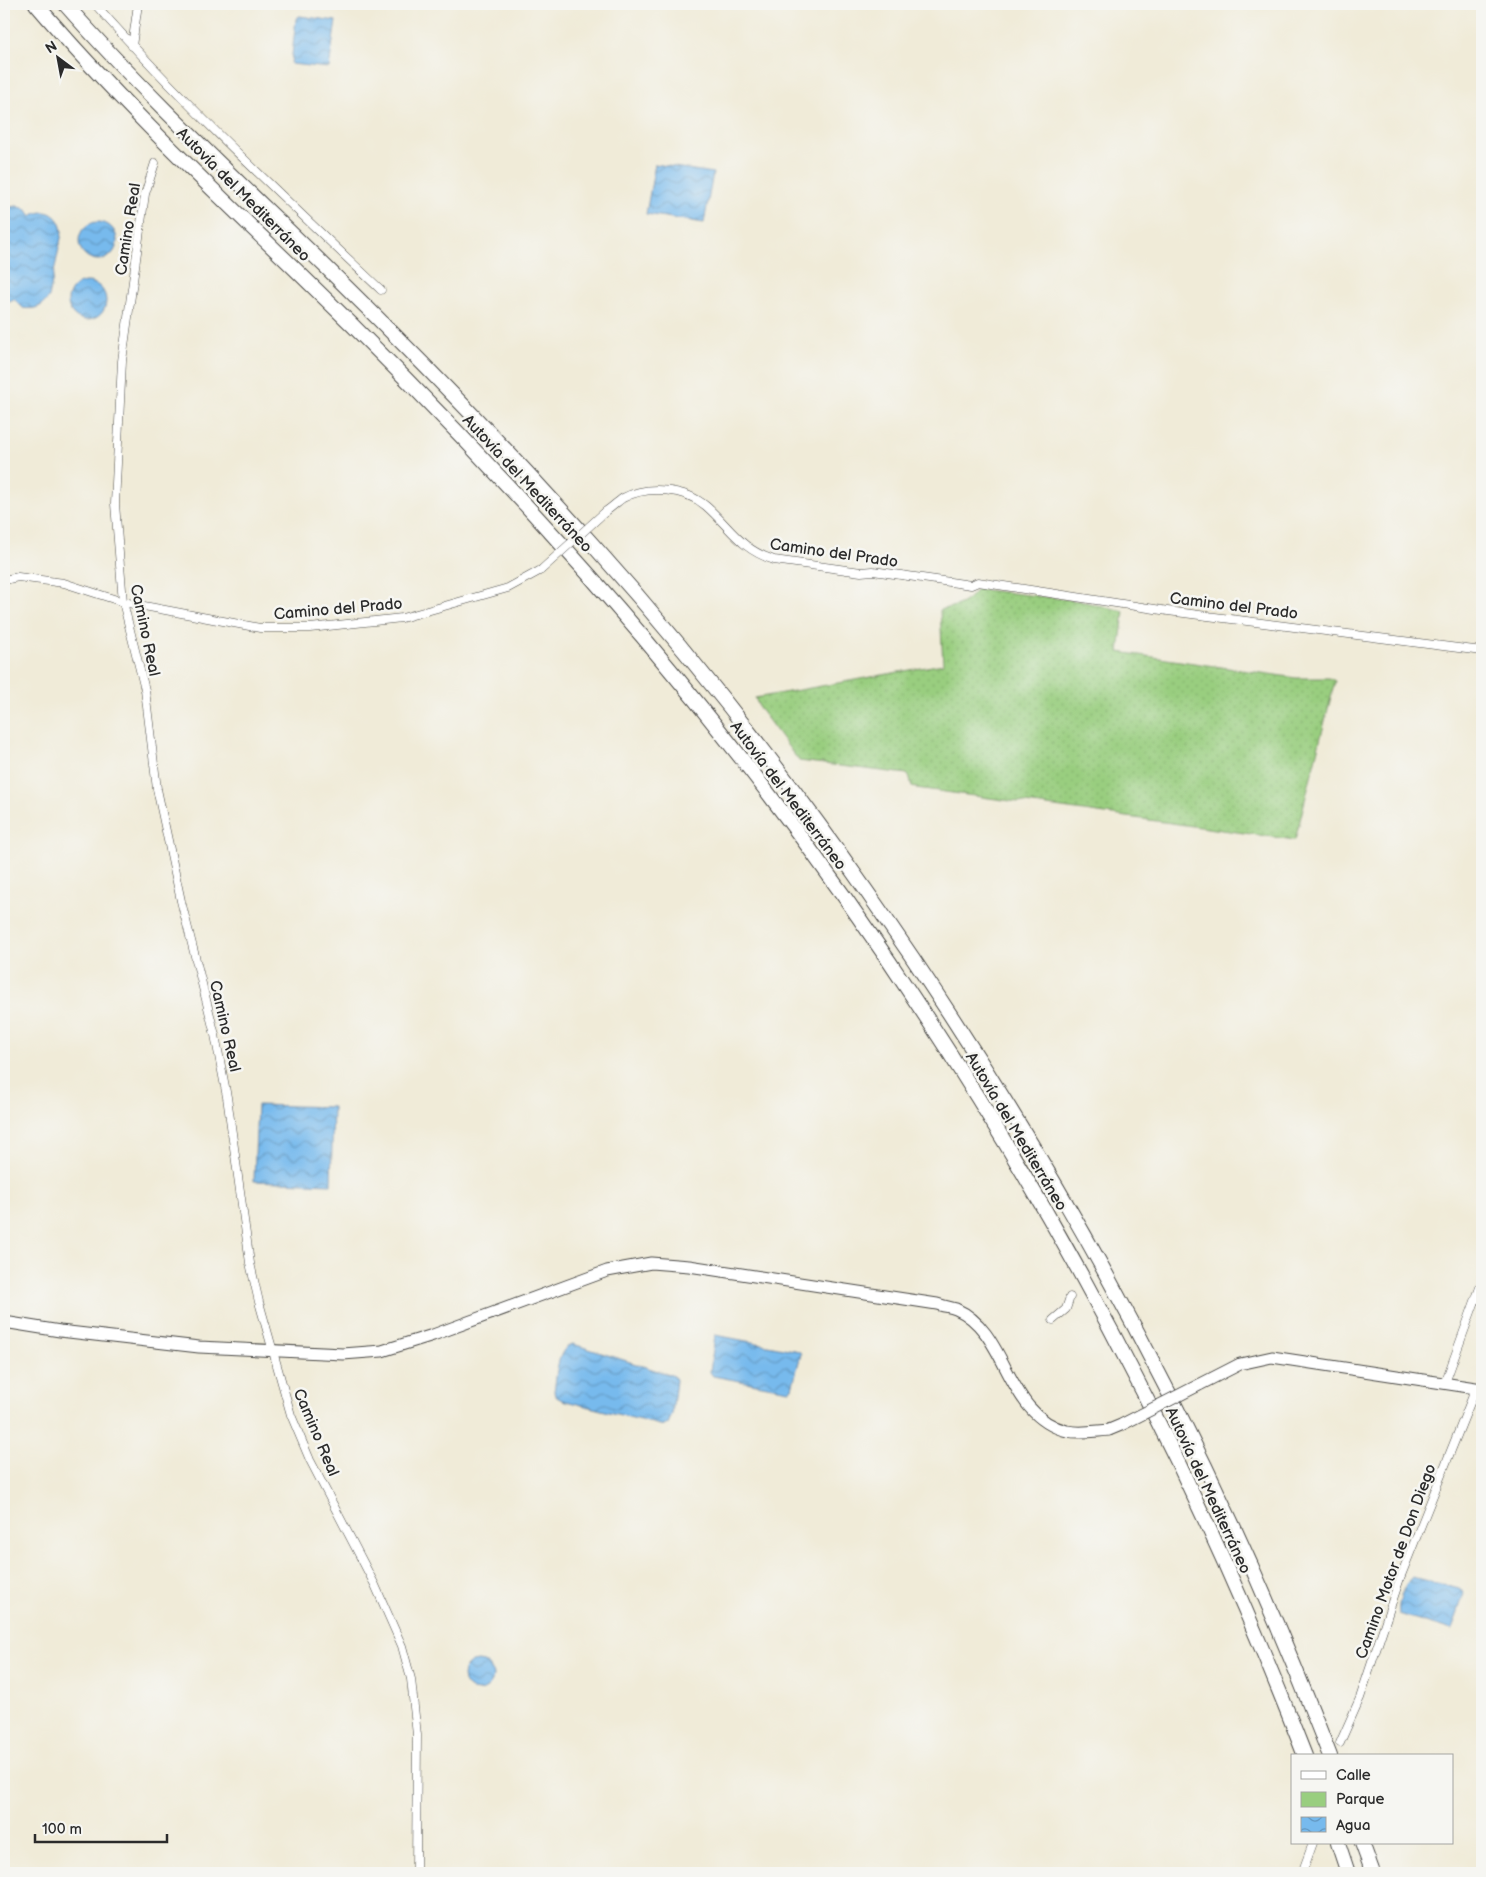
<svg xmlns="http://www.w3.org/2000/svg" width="1486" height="1877" font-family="'Balsamiq Sans',sans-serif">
	<defs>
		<pattern id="green-dots" width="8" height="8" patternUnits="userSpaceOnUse" patternTransform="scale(1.25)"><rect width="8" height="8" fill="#99ce7f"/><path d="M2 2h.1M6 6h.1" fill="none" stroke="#84b16e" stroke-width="1.8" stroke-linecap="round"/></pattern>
		<pattern id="water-waves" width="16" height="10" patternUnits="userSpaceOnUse" patternTransform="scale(1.25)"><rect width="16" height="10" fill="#77baed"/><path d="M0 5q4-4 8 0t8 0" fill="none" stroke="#6297c0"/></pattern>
	</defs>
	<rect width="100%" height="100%" fill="#f6f6f2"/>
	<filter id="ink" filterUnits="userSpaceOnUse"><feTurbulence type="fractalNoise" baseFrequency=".02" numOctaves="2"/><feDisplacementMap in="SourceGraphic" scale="10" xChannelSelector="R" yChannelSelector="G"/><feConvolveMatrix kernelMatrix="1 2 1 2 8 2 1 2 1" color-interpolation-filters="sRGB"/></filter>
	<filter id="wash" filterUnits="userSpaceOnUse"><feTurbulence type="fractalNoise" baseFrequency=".0096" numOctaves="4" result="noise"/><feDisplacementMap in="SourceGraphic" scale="20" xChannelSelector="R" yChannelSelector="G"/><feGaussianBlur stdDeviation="1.12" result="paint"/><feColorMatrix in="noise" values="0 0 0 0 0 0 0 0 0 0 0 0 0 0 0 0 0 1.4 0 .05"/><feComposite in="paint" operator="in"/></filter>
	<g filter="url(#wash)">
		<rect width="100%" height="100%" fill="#f0ebd8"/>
		<path fill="url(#green-dots)" stroke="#627c55" d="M 977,589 L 1080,601 L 1124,611 L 1119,652 L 1296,678 L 1329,678 L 1335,681 L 1295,840 L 916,788 L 912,787 L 910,778 L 907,774 L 799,761 L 760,709 L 755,698 L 943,664 L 940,610 C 958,605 966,605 977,589 Z"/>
		<path fill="url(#water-waves)" stroke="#51728c" d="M 300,16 L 336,21 L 329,68 L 291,64 L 296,19 L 297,17 Z
			M 655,164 L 713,173 L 704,223 L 646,214 Z
			M 17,206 L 26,209 L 31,216 C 47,206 61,216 62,233 L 49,297 C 43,307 34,310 23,308 L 14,299 L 4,303 L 4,210 L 10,207 Z
			M79 241a19 19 0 1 1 38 0a19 19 0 1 1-38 0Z
			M68 301a19 19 0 1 1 38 0a19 19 0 1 1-38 0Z
			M 257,1105 L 333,1107 L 331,1184 L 254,1181 Z
			M 715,1335 L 799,1351 L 801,1354 L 792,1388 L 789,1390 L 713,1376 L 710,1372 Z
			M 573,1344 L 674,1376 L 676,1380 L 672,1414 L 668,1424 L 664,1426 L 562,1400 L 555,1396 L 554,1391 C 557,1377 556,1348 573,1344 Z
			M 1412,1577 L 1459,1589 L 1464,1593 L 1452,1630 L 1399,1614 C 1397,1603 1404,1584 1412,1577 Z
			M463 1676a15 15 0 1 1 30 0a15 15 0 1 1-30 0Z"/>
	</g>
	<g filter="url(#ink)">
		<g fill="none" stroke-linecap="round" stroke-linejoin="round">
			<defs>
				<path id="street" d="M 95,4 C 184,105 283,197 381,290
					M 132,46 L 138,4
					M 155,163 L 145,194 L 122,361 L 115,504 L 123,602 L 145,690 L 157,789 L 181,901 L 215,1035 L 227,1097 L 250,1263 L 259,1302 L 291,1415 L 310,1460 L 375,1585 L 402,1646 L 411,1679 L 417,1735 L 416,1873
					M 605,512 C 611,508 617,502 623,498 C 647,485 685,488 706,506 C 731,528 740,549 774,560 L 861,572 L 873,571 L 971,585 L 978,582 L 1168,611 L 1482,651
					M 4,580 L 18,577 L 64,583 L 123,602 L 260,628 L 310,628 L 402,618 L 508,588 L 541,570
					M 1053,1320 L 1066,1309 L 1070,1297
					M 1445,1383 L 1482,1282
					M 1340,1743 L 1360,1698 L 1400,1578 L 1476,1388
					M 1302,1873 L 1313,1843"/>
				<path id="secondary" d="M 4,1322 L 60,1331 L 199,1347 L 343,1354 L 382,1351 L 433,1335 L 607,1271 L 651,1263 L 689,1266 L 937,1304 C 943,1306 950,1307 956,1309 C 1009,1332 1005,1416 1067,1431 C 1081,1434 1095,1431 1109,1430
					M 1199,1385 L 1240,1364 L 1272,1357 L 1482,1389"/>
				<path id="highway" d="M 36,4 C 116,98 207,184 296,270 C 378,349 457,430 534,514 C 866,873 1129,1299 1305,1756
					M 65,4 C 147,97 239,182 327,268 C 419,358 508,450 593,545 C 691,654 781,769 865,889 C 1054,1157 1212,1448 1330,1756
					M 1338,1843 L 1348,1873
					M 1362,1843 L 1373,1873"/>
			</defs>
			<use href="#street" stroke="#494845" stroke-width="9"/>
			<use href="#secondary" stroke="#494845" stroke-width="13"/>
			<use href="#highway" stroke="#494845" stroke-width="16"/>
			<use href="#street" stroke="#fff" stroke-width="8"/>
			<use href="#secondary" stroke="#fff" stroke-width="11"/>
			<use href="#highway" stroke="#fff" stroke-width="14"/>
			<defs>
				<path id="street-bridge" d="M 541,570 L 605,512"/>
				<path id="secondary-bridge" d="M 1109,1430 L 1121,1425 L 1199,1385"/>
			</defs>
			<use href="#street-bridge" stroke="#494845" stroke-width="9" stroke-linecap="butt"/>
			<use href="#secondary-bridge" stroke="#494845" stroke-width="13" stroke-linecap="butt"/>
			<use href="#street-bridge" stroke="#fff" stroke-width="8"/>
			<use href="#secondary-bridge" stroke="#fff" stroke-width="11"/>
		</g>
	</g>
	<g text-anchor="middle" stroke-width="5" stroke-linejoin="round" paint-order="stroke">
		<g font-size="16" fill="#2b2b2b" stroke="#f6f6f2">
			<text transform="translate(244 194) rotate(45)" y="6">Autovía del Mediterráneo</text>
			<text transform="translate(127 229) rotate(-81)" y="6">Camino Real</text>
			<text transform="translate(528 483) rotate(47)" y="6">Autovía del Mediterráneo</text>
			<text transform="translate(834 552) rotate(8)" y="6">Camino del Prado</text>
			<text transform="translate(1234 605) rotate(7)" y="6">Camino del Prado</text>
			<text transform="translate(338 608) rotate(-5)" y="6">Camino del Prado</text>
			<text transform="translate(146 630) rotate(78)" y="6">Camino Real</text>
			<text transform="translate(789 795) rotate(53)" y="6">Autovía del Mediterráneo</text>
			<text transform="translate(226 1026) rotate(77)" y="6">Camino Real</text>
			<text transform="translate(1017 1131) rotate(59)" y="6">Autovía del Mediterráneo</text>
			<text transform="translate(317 1432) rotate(67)" y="6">Camino Real</text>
			<text transform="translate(1209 1490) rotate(65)" y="6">Autovía del Mediterráneo</text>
			<text transform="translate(1395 1561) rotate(-70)" y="6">Camino Motor de Don Diego</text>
		</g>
	</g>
	<rect width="1486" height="1877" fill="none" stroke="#f6f6f2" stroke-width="20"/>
	<rect x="1291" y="1754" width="162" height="90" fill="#f6f6f2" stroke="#a5a5a2"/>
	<rect x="1301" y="1771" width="25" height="8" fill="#ffffff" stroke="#a5a5a2"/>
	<text x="1336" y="1780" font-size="15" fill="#2b2b2b">Calle</text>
	<rect x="1301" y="1792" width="25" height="15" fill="#99ce7f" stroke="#a5a5a2"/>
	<text x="1336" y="1804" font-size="15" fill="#2b2b2b">Parque</text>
	<rect x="1301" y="1817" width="25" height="15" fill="url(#water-waves)" stroke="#a5a5a2"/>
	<text x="1336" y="1830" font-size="15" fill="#2b2b2b">Agua</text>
	<g transform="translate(58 58) rotate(328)" stroke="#f6f6f2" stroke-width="4" paint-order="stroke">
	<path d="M0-4L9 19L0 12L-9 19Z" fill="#2b2b2b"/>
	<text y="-8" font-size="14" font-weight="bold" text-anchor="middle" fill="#2b2b2b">N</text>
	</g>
	<path d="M35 1834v8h132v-8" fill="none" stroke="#2b2b2b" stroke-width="2.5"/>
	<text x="42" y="1834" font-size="15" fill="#2b2b2b" stroke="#f6f6f2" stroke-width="4" paint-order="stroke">100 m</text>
</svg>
